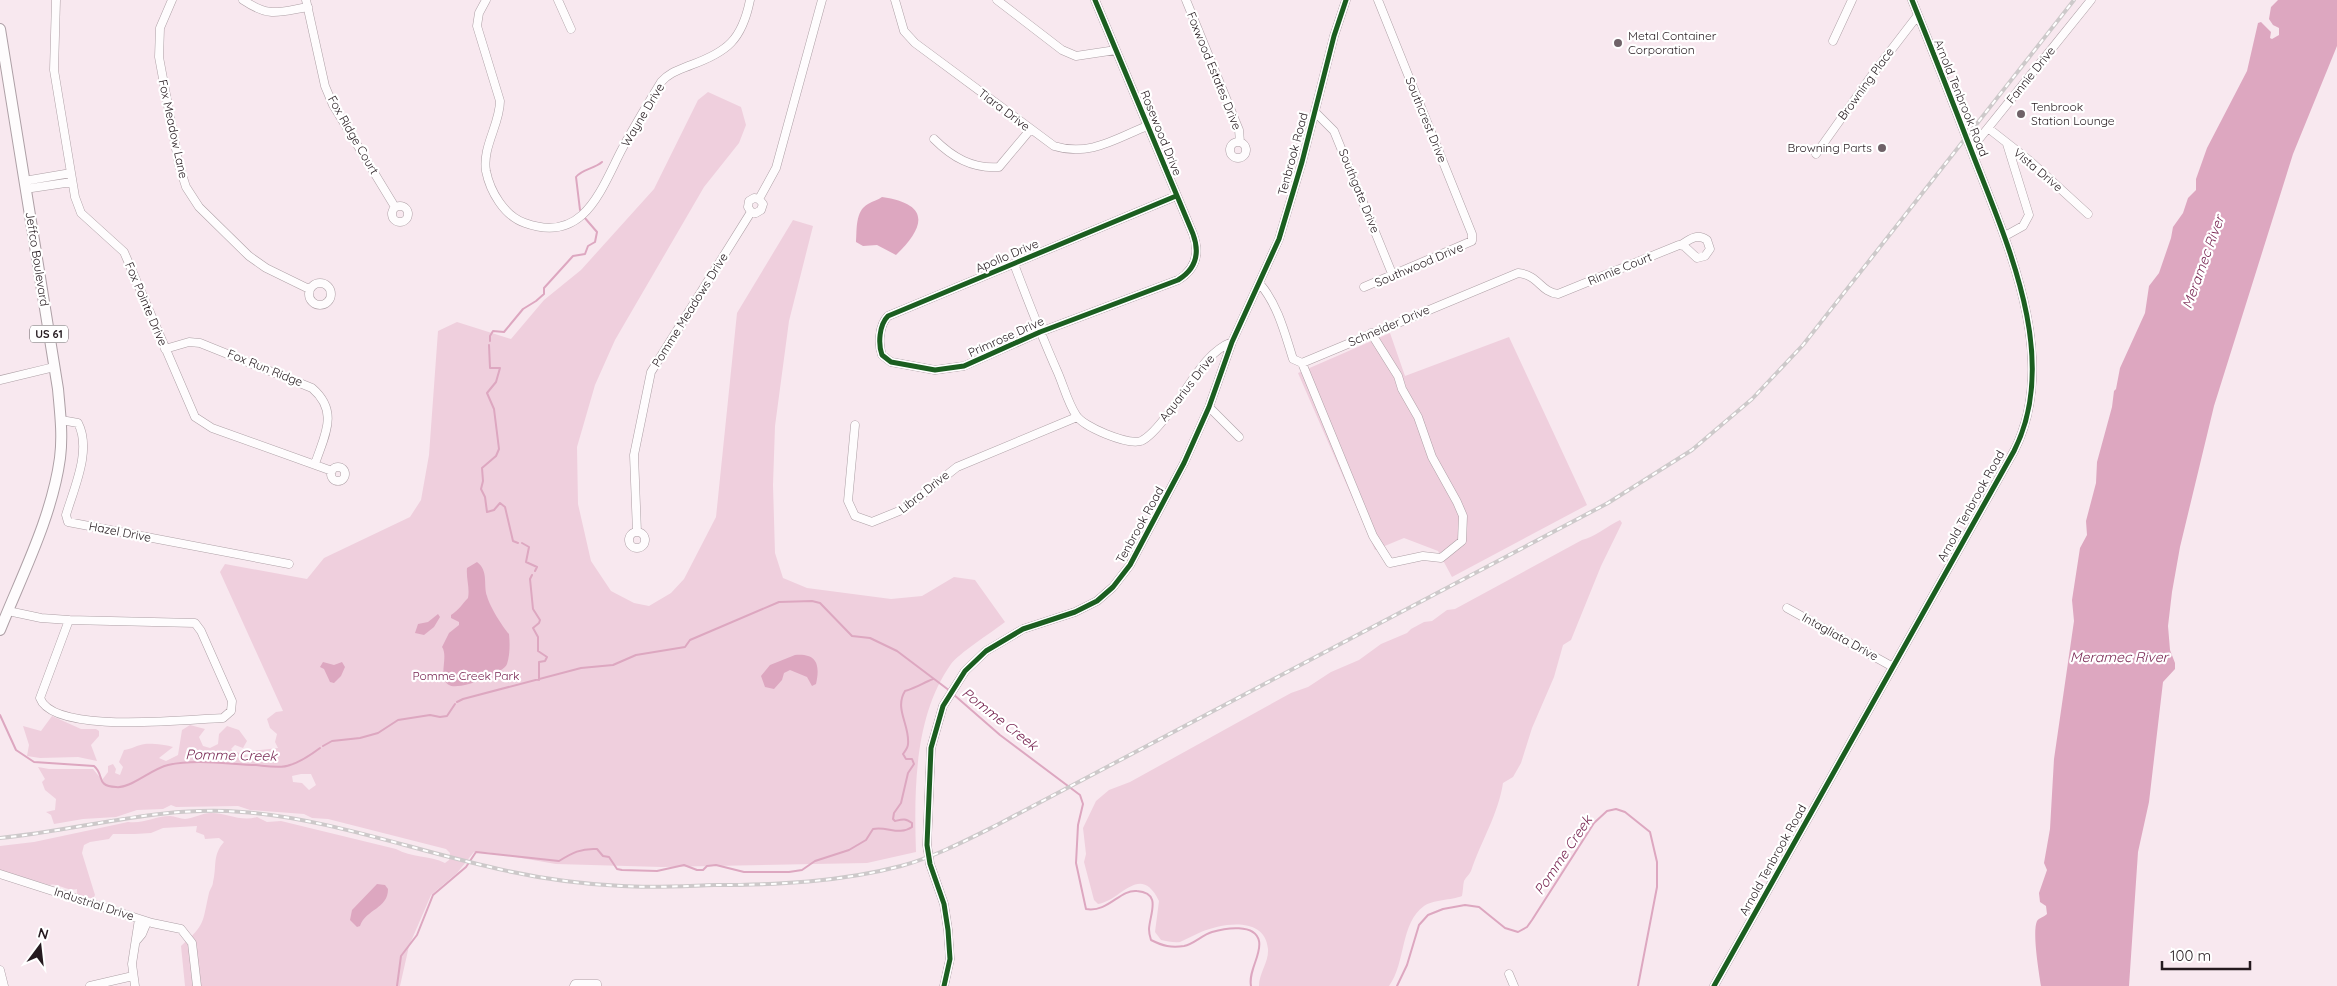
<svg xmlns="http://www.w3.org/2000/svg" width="2337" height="986" font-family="Quicksand,sans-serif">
	<rect width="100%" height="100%" fill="#f8e8ef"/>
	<path fill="#efcfdd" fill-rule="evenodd" d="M 708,92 L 741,107 L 746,125 L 739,143 L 704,187 L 615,340 L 595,385 L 577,447 L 578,504 L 591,561 L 611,591 L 634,603 L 649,606 L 671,593 L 684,579 L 716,517 L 737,313 L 793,220 L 813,226 L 789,321 L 775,426 L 773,485 L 775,553 L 783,578 L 807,588 L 891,599 L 922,596 L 954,577 L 975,580 L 1005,622 C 992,632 958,654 951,664 C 914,716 914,791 916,852 L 867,863 L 662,867 L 556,864 L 486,852 L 474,852 L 457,873 L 431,895 L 409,946 L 400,986 L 185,986 L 181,946 C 206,924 202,923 209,893 C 210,889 213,886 213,882 C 217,867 212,855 224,842 L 219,838 L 205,839 L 204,835 L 196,832 L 197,826 L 163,828 L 151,833 L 135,834 L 113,834 L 109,839 L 90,842 L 84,845 L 82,853 L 95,895 L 93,899 L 77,894 L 77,889 C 67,892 57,882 49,885 L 0,870 L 0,846 L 34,842 L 128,822 C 145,824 154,816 170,816 C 175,816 180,819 185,819 C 194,818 202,813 211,813 C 227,813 241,822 257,817 L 267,822 L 281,821 L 396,849 C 411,858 430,855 445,863 L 449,860 L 450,853 L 446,849 L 328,819 L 312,818 L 304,814 L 250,810 L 238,806 L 176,807 L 171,805 L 163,809 L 137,810 L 116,817 L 83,819 L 54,824 L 51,815 L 46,812 L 55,810 L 56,799 L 45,790 L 42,782 L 45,779 L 38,767 L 49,769 L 93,769 L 102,780 L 108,772 L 108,766 L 113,764 L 116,769 L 115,773 L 120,775 L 123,767 L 119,762 L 124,750 C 132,749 137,745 145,744 C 150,743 168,745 173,747 L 159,758 L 166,761 L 178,755 L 182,730 L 190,725 L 205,729 L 199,737 L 203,746 L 210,748 L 218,744 L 219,734 L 227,726 L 239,730 L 247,741 L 243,748 L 235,745 L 231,749 C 236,754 243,752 248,756 L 252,751 L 278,748 L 275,742 L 277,734 L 270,728 L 267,719 L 276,712 L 283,711 L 220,572 L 225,564 L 307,579 L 324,558 L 410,517 L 421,500 L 429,455 L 438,331 L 457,322 L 511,339 L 544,300 L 581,270 L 654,189 L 698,100 ZM 301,774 L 311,774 L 316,785 L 309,790 L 302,783 L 293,782 L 292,776 Z
		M 1390,333 L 1405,376 L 1509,337 L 1587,505 L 1452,577 L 1438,551 L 1404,538 L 1375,550 L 1298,373 Z
		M 1620,520 L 1622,523 L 1601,566 L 1571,640 L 1563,645 L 1554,677 L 1532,728 L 1521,763 L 1513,777 L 1503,783 C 1498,815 1481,841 1471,871 C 1469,875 1466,877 1464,881 C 1463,885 1463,891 1462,896 C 1452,900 1432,900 1424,906 C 1400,923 1406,963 1389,986 L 1259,986 C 1259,973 1269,962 1268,949 C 1265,916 1223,923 1201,932 C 1194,935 1187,939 1180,942 C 1174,943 1167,941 1161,940 L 1155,932 L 1159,901 C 1140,862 1121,901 1098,904 L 1094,900 L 1084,862 L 1086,854 L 1083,828 L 1096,801 L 1109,790 L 1130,782 L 1291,693 L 1308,687 L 1331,672 L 1359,660 L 1381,644 L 1407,633 L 1411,629 L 1424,622 L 1432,621 L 1447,610 L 1455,609 L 1582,540 C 1595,537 1607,526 1620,520 Z
		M 52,716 L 81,729 L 96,729 L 99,731 L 99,736 L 91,745 L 97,761 L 78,757 L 40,758 L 27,756 L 29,745 L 23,726 L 41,731 Z"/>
	<path fill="#dda7c0" d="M 2278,0 L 2337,0 L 2337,46 L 2293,154 L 2214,406 L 2180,547 L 2172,592 L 2168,626 L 2170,650 L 2175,663 L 2175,669 L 2163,682 L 2149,802 L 2138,852 L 2129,986 L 2041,986 C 2039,973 2032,932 2037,921 C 2039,918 2044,917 2047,914 L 2046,906 L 2040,902 L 2039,893 L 2047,870 L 2044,863 L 2050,829 L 2054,759 L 2074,621 L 2072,600 L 2080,548 L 2087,535 L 2086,521 L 2096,483 L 2097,462 L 2112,407 L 2114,391 L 2116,389 L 2120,368 L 2145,313 L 2149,286 L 2159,273 L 2171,238 L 2173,227 L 2183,213 L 2188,198 L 2196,190 L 2196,179 L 2207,148 L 2247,71 L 2258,23 L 2261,22 L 2271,32 L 2270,38 L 2272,39 L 2279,35 L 2279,28 L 2273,25 L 2269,19 L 2271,7 Z
		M 882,197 C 930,204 926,226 896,255 L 877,245 L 863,246 L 856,242 C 857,230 855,211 868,204 C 873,201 878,200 882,197 Z
		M 477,562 C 489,571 483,585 487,596 C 490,607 502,626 509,634 C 510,643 510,655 507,664 C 503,674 458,691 449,685 C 437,678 449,657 442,647 L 449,633 L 459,625 L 459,622 L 451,618 L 451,615 C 459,610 462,604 468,598 C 470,588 466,579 467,568 Z
		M 438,614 L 440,617 L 434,627 L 424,635 L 415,633 L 418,624 L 428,622 Z
		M 795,655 C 818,653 820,666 816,684 L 812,686 L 807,677 L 790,670 L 784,673 L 782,680 L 774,689 L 765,687 L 761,676 L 770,665 Z
		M 323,662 L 334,665 L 342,662 L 345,667 L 341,676 L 334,683 L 330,682 L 324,669 L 320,667 Z
		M 377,884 L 385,885 L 388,889 C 388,909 366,909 360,926 L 357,927 L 350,920 L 352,910 Z"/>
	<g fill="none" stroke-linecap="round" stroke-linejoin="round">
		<path stroke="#dda7c0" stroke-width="2" d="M 580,210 L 576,177 C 582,169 594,169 602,162
			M 490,341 L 490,336 L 493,331 L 504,332 L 523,309 L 536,301 L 544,294 L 544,288 L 573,256 L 585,254 L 588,246 L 595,242 L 597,232 L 584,217
			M 489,345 L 490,368 L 500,368 L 496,382 L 487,393 L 494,409 L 499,449 L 496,456 L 482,468 L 483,481 L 481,489 L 485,497 L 487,512 L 494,510 L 500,503 L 505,507 L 513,541 L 518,543
			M 522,543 L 529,547 L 526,562 L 537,567 L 535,571
			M 532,575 L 530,579 L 533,609 L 540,620 L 539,623 L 533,628 L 538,637 L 538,651 L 547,657 L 545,661 L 539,662 L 539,680
			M 953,694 L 1000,735 L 1080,795 L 1083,804 L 1078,825 L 1076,863 L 1086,909 C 1108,913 1120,889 1137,891 C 1162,893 1150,913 1149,929 C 1149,932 1150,937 1151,940 C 1163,946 1171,948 1184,946 C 1194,944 1202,935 1212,932 C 1225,928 1255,923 1259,941 C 1262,954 1248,971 1251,986
			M 457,702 L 463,699 L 581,668 L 613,665 L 636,655 L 685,647 L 690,640 L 779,602 L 812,601 L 820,603 L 852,636 L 870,638 L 897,651 L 950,691
			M 0,715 L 16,750 L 34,762 L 94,766 C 105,775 95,786 116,787 C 130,789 151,769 168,765 C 196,759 227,764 256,765 C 266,766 281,769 290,765 C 300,762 312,754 320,748
			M 323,746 L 332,741 L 360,738 L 378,733 L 398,720 L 430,715 L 440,717 L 447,716 L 455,704
			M 397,986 L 401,956 L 417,935 L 433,895 L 466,867 L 476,852 L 559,861 C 572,853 581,848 597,849 L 603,856 L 609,857 L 617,869 L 622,870 L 657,871 L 684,865 L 697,870 L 703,870 L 707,866 L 716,865 L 744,872 L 789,872 L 802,870 L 815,861 L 849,850 L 866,840 L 873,829 C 887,826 899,836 912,827 L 912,823 C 905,818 903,819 895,821 L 893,819 L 894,813 L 901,803 L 908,773 L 914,764 L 912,759 L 906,759 L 903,754 C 905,751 908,748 908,744 C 910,725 894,709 905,691 C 916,688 923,683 933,679
			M 1397,986 L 1407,965 L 1419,925 L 1428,915 L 1443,909 L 1465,905 L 1479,907 L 1505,928 L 1518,932 L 1527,927 L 1532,920 L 1594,823 L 1607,811 L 1616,809 L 1625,812 L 1650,832 L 1657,862 L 1657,887 L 1638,986"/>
		<defs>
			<path id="minor" d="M 56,0 L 54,70 L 75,197 L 81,213 L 124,252 L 195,417 L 212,428 L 332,471
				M 172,0 L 160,28 L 159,57 L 179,165 L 186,187 L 199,207 L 249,256 L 266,268 L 309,289
				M 243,0 C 270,18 278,12 308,7
				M 306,0 L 325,86 L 333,105 L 395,207
				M 486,0 L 479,13 L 477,26 L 500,101 C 500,124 482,147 486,171 C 490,191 504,216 525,223 C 583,244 600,192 621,151 C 633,128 647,105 661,82 C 670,72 679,70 691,65 C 727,52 742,40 750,0
				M 558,0 L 571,29
				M 895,0 L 904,31 L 915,43 L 1054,146 C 1089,157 1115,139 1147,126
				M 997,0 L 1062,50 L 1076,56 L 1116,50
				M 1095,0 L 1193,234 C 1200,253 1196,269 1178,280 L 1040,332 L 964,366 L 935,370 L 891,362 L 882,355 C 878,344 879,325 888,316 L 1176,196
				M 1186,0 L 1239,130 L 1240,142
				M 1833,41 L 1852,0
				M 1315,112 L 1334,131 L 1393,276
				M 1988,128 L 2030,161 L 2088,214
				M 934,139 C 952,157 972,169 999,167 L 1030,130
				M1230 150a8 8 0 1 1 16 0a8 8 0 1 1-16 0Z
				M 1971,149 L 2091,0
				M 1816,154 L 1875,71 L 1918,15
				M 24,181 L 71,173
				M 25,189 L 72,182
				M 759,199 L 776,168 L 822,0
				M392 214a8 8 0 1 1 16 0a8 8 0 1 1-16 0Z
				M 751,212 L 756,213 L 761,210 L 763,204 L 759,199
				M 751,212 L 748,207 L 749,201 L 754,198 L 759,199
				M 2005,236 L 2023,226 L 2029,215 L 2007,144
				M 1014,264 C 1028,301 1042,337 1058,373 C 1064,387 1068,403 1076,415 C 1083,427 1127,445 1141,441 C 1150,437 1162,422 1168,414 C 1188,391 1203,353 1232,342
				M309 294a11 11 0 1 1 22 0a11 11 0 1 1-22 0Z
				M 1260,284 C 1278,305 1285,334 1293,359 L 1302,363 L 1518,273 C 1539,275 1540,292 1558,294 L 1679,245 L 1684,246 L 1697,258 L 1705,256 L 1710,249 L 1707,240 C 1697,233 1690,239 1681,245
				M 1364,287 L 1472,241 L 1472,234 L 1378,0
				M 165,349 L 189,342 L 200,343 L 312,388 C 340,412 324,436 315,464
				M 1302,363 L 1373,536 L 1390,563 L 1423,556 L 1441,558 L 1462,541 L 1463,516 L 1457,502 L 1432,457 L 1418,417 L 1402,389 L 1398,376 L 1371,333
				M 0,380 L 54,367
				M 1209,407 L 1239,437
				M 61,420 L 78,423 C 92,450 74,488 66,515 L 68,522 L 289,564
				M 855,425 L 848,501 L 855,516 L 872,522 L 904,509 L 957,467 L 1077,417
				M331 474a7 7 0 1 1 14 0a7 7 0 1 1-14 0Z
				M629 540a8 8 0 1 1 16 0a8 8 0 1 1-16 0Z
				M 637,532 L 634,455 L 651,372 L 751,212
				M 1787,608 L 1893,667
				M 8,611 L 41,618 L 69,620
				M 69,620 L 195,623 L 201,631 L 232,701 L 231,711 L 223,718 C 189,719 53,735 40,698 Z
				M 0,874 L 152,923 L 181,929 L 192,943 L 197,986
				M 137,940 L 142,934 L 147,922
				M 0,970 L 4,986
				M 1509,974 L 1514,986
				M 90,986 L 133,976
				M 135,986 L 132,964 L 139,919
				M 574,986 L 575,984 L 597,984 L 597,986
				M 944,986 L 950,959 L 948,930 L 944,904 L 930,864 L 927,845 L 931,748 L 943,706 L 965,671 L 986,651 L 1023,629 L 1075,612 L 1097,601 L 1113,587 L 1130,565 L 1184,463 L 1209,407 L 1232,342 L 1279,239 L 1302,162 L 1334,36 L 1346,0
				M 1714,986 L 2014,451 C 2061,359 2007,243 1973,155 C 1953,103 1933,52 1912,0"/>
			<path id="major" d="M 0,29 L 58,389 C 60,412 63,435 60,458 C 52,517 22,575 0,630"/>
		</defs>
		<use href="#minor" stroke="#aea0a6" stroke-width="9"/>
		<use href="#major" stroke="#aea0a6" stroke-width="12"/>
		<use href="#minor" stroke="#fefcfd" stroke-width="8"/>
		<use href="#major" stroke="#fefcfd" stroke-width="10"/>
		<defs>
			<path id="rail" d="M 0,838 C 81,830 160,805 242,812 C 324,818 407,848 486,866 C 530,877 577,884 622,886 C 653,888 684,886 714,885 C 777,885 840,882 901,866 C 934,857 965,841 995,826 L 1608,503 L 1692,450 L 1752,399 L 1803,345 L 2074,0"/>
		</defs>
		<use href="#rail" stroke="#cdc9ca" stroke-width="4"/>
		<use href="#rail" stroke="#fff" stroke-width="2" stroke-dasharray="5.5" stroke-linecap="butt"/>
		<defs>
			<path id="cycleway" d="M 1095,0 L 1193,234 C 1200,253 1196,269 1178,280 L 1040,332 L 964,366 L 935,370 L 891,362 L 882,355 C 878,344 879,325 888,316 L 1176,196
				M 944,986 L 950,959 L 948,930 L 944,904 L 930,864 L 927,845 L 931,748 L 943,706 L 965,671 L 986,651 L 1023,629 L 1075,612 L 1097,601 L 1113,587 L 1130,565 L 1184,463 L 1209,407 L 1232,342 L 1279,239 L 1302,162 L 1334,36 L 1346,0
				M 1714,986 L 2014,451 C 2061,359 2007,243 1973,155 C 1953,103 1933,52 1912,0"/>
		</defs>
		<use href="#cycleway" stroke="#fff" stroke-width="8"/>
		<use href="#cycleway" stroke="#1b5e20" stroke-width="5"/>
	</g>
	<g fill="#6f6268" stroke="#fff" stroke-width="2">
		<circle cx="1618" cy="43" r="5"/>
		<circle cx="2021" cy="114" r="5"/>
		<circle cx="1882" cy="148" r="5"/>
	</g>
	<g text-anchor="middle" stroke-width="4.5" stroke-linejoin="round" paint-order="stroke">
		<rect fill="#fff" stroke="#665f62" stroke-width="1" x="30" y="325.5" width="38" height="17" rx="4"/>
		<g font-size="11" font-weight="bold" fill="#251a1f">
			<text x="49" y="338">US 61</text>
		</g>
		<g font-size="12" fill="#251a1f" stroke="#fff" text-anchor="start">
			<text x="1628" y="40">Metal Container<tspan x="1628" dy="14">Corporation</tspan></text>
			<text x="2031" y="111">Tenbrook<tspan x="2031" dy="14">Station Lounge</tspan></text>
			<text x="1872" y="152" text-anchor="end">Browning Parts</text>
		</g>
		<g font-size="12" fill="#251a1f" stroke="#fff">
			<text transform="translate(1214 71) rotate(68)" y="4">Foxwood Estates Drive</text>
			<text transform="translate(2031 75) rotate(-51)" y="4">Fannie Drive</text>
			<text transform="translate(1866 84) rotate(-54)" y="4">Browning Place</text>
			<text transform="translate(1961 98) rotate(68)" y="4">Arnold Tenbrook Road</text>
			<text transform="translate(1004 110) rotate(37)" y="4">Tiara Drive</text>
			<text transform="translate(643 115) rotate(-59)" y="4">Wayne Drive</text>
			<text transform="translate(1426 120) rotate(68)" y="4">Southcrest Drive</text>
			<text transform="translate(173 129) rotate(78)" y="4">Fox Meadow Lane</text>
			<text transform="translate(1161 133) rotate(68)" y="4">Rosewood Drive</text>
			<text transform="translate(353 135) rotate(60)" y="4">Fox Ridge Court</text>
			<text transform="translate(1293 154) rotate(-75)" y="4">Tenbrook Road</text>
			<text transform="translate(2038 170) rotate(40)" y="4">Vista Drive</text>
			<text transform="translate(1359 191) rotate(68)" y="4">Southgate Drive</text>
			<text transform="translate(1007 256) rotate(-23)" y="4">Apollo Drive</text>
			<text transform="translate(37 259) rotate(81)" y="4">Jeffco Boulevard</text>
			<text transform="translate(1419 265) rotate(-23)" y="4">Southwood Drive</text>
			<text transform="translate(1620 269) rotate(-22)" y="4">Rinnie Court</text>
			<text transform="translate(146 304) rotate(67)" y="4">Fox Pointe Drive</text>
			<text transform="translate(690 310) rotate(-58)" y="4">Pomme Meadows Drive</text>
			<text transform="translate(1389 326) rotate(-23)" y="4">Schneider Drive</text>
			<text transform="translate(1006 337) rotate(-24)" y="4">Primrose Drive</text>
			<text transform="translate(265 368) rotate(22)" y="4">Fox Run Ridge</text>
			<text transform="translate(1187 388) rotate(-52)" y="4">Aquarius Drive</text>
			<text transform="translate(924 492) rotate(-38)" y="4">Libra Drive</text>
			<text transform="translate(1971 506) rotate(-61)" y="4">Arnold Tenbrook Road</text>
			<text transform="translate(1140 525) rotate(-61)" y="4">Tenbrook Road</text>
			<text transform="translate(120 532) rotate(11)" y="4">Hazel Drive</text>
			<text transform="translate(1840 637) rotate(29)" y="4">Intagliata Drive</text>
			<text transform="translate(1773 860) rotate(-61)" y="4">Arnold Tenbrook Road</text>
			<text transform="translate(94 904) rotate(18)" y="4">Industrial Drive</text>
		</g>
		<g font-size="12" fill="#772451" stroke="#fff">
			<text x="466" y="680">Pomme Creek Park</text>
		</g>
		<g font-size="14" font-style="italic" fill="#7a2854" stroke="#fff">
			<text transform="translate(2203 262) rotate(-70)" y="5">Meramec River</text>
			<text x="2119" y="662">Meramec River</text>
			<text transform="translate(1000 719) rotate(38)" y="5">Pomme Creek</text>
			<text transform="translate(231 755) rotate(1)" y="5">Pomme Creek</text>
			<text transform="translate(1563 855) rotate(-56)" y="5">Pomme Creek</text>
		</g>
	</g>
	<g transform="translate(40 946) rotate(15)" stroke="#ffffff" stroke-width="4" paint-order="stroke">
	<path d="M0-4L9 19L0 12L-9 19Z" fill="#251a1f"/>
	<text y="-8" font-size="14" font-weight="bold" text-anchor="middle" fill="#251a1f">N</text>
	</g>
	<path d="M2162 961v8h88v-8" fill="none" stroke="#251a1f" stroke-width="2.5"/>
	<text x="2170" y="961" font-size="15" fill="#251a1f" stroke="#ffffff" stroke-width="4" paint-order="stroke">100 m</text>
</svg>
